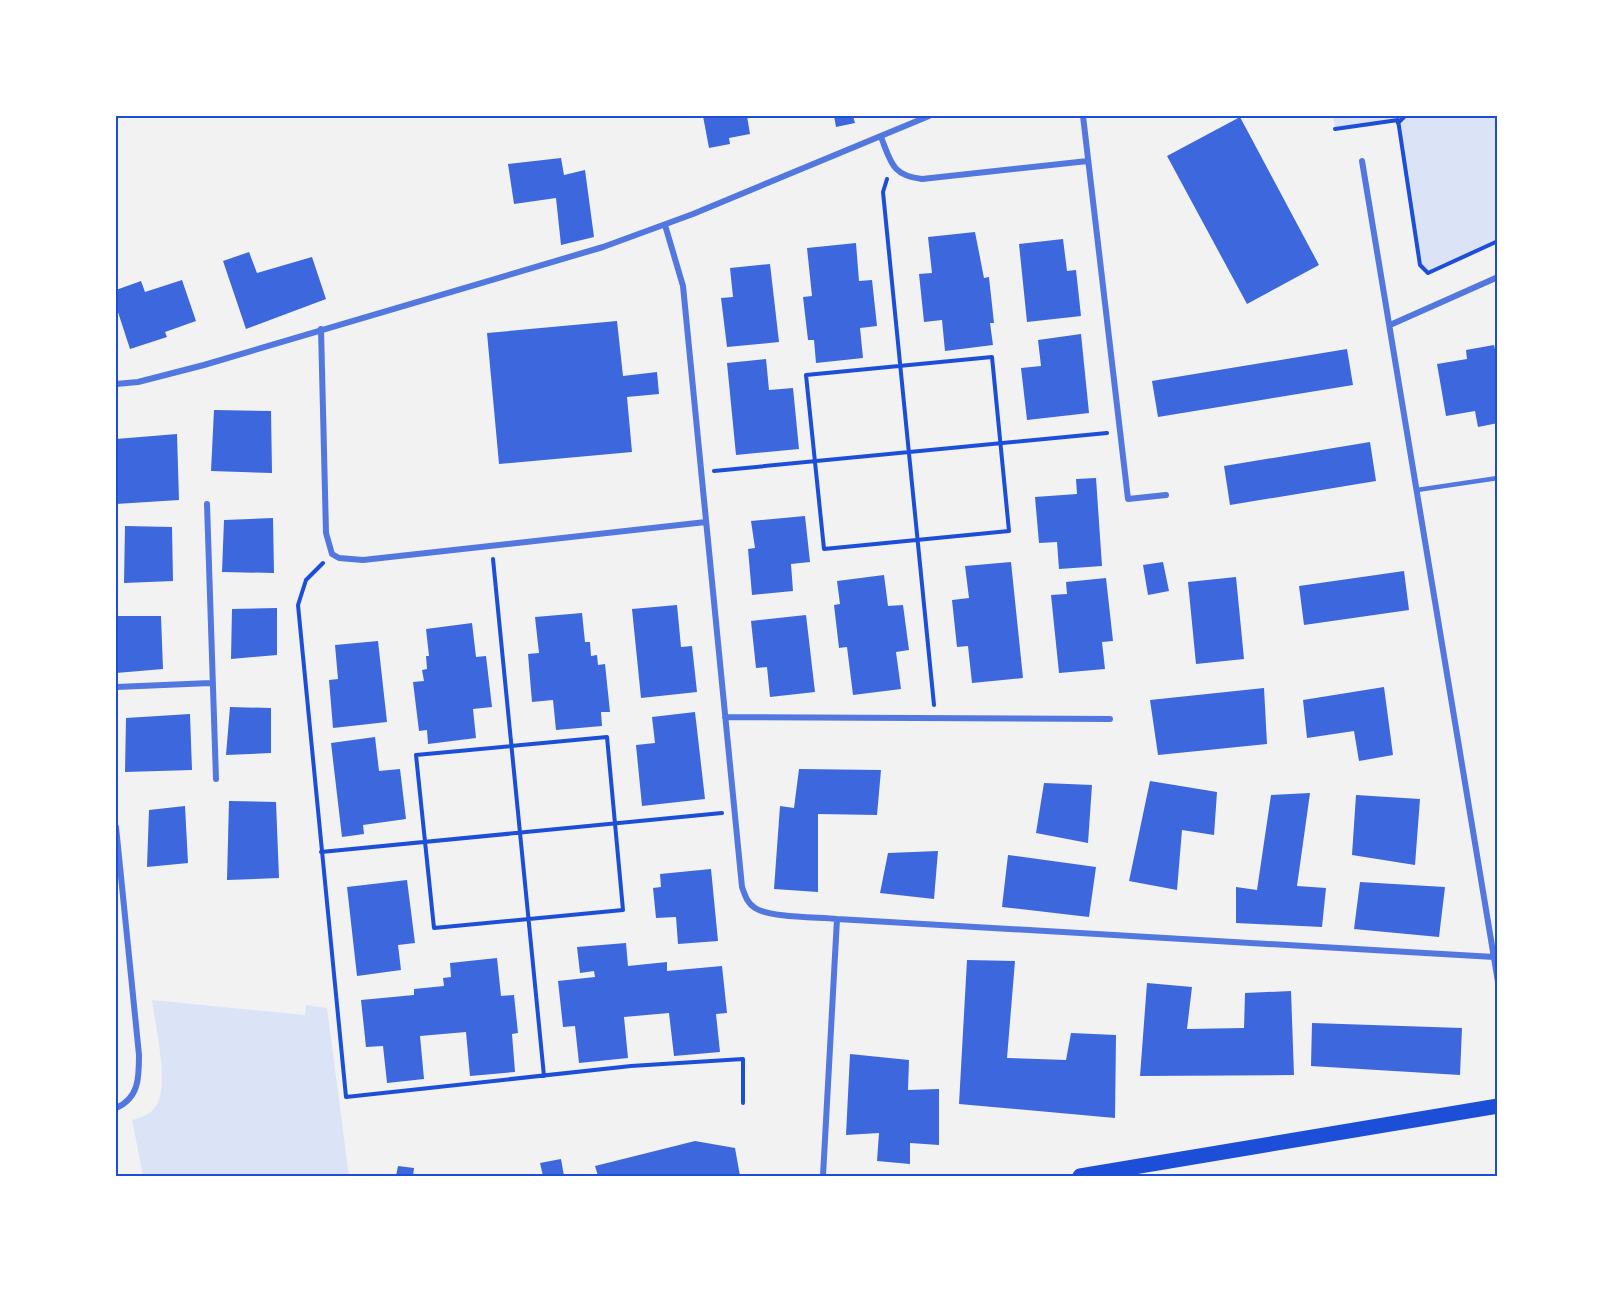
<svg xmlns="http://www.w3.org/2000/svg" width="1613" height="1292" font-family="Barlow,sans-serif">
	<rect width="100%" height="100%" fill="#f2f2f2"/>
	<path fill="#dbe4f7" d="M 1333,116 L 1497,116 L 1497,241 L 1428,273 L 1420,265 L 1398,120 L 1335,129 Z
		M 152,1000 L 305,1015 L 306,1005 L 327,1008 L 349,1176 L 143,1176 L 132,1120 C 142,1117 150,1115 156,1106 C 170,1085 155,1026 152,1000 Z"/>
	<path fill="#3d67dc" d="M 703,116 L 747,116 L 750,134 L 729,138 L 730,144 L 709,148 Z
		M 834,116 L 853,116 L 855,123 L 836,127 Z
		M 1240,117 L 1319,265 L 1247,304 L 1167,156 Z
		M 561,158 L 564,175 L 585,170 L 594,237 L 561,245 L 556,198 L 514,204 L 508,164 Z
		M 975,232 L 984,278 L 989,277 L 994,323 L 990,323 L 993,345 L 945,351 L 942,320 L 924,322 L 919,274 L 932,273 L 928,237 Z
		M 1063,239 L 1067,271 L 1076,270 L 1081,316 L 1027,322 L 1019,244 Z
		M 856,243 L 859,281 L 872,280 L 877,326 L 860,328 L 863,358 L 816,363 L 814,340 L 808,340 L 803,297 L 812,296 L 807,248 Z
		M 249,252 L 257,273 L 312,257 L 326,299 L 246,329 L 223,261 Z
		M 770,264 L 779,342 L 727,347 L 721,298 L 733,297 L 730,268 Z
		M 182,280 L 196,321 L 165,332 L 167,337 L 130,349 L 116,306 L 116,290 L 141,281 L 145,292 Z
		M 617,321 L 623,376 L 657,372 L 659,394 L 627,397 L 632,452 L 499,464 L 487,333 Z
		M 1081,334 L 1089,413 L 1027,420 L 1021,368 L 1041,366 L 1038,340 Z
		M 1494,345 L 1498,362 L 1498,423 L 1478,427 L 1475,411 L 1446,416 L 1437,364 L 1467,359 L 1466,350 Z
		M 1347,349 L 1353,385 L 1158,417 L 1152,381 Z
		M 766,359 L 769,390 L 793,388 L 799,449 L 736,455 L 727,363 Z
		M 214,410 L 271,411 L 272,473 L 211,471 Z
		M 177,434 L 179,500 L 116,504 L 116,439 Z
		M 1370,442 L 1376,481 L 1230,505 L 1224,466 Z
		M 1096,478 L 1102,566 L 1059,569 L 1057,542 L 1039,543 L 1035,497 L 1077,494 L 1076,479 Z
		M 805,516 L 810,562 L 791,564 L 793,591 L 752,595 L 748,549 L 755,548 L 751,521 Z
		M 273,518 L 274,573 L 222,572 L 224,520 Z
		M 125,526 L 172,527 L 173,581 L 124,583 Z
		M 1011,562 L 1023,678 L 972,683 L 968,646 L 957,647 L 952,600 L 969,598 L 965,566 Z
		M 1163,562 L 1169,591 L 1148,595 L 1143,565 Z
		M 1404,571 L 1409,610 L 1304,625 L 1299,586 Z
		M 884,575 L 888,606 L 903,605 L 909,650 L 896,652 L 901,689 L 853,695 L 847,647 L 839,648 L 834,605 L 840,604 L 837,581 Z
		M 1236,577 L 1244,659 L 1196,664 L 1188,582 Z
		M 1106,578 L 1113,641 L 1102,642 L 1105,669 L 1059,673 L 1051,595 L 1067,594 L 1066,582 Z
		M 677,605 L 681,647 L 692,646 L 697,692 L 641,698 L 632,609 Z
		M 277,608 L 277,655 L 231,659 L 232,609 Z
		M 582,613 L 585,642 L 590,642 L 591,656 L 597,655 L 598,665 L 605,664 L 610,712 L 601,712 L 602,726 L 556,730 L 553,700 L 532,702 L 528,654 L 539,653 L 535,617 Z
		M 806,615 L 815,692 L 770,697 L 767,667 L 756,668 L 751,621 Z
		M 116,616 L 161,616 L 163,669 L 116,673 Z
		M 472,623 L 476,657 L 486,656 L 492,707 L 473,709 L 476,738 L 428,744 L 427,730 L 419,731 L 413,682 L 424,681 L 422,670 L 427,669 L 426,656 L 429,656 L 426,629 Z
		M 378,641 L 387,722 L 333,728 L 329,680 L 338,679 L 335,645 Z
		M 1384,687 L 1393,755 L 1359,761 L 1354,731 L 1307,738 L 1303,700 Z
		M 1264,688 L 1267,744 L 1158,755 L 1150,700 Z
		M 230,707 L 271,708 L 271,753 L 226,755 Z
		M 695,712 L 705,799 L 642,806 L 636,745 L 655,743 L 652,717 Z
		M 190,714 L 192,770 L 125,772 L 126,718 Z
		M 375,737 L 379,771 L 400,769 L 406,819 L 363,825 L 364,834 L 342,837 L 331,743 Z
		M 799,769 L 881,770 L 877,815 L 818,814 L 818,892 L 774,889 L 780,806 L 794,808 Z
		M 1150,781 L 1217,792 L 1214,835 L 1182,830 L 1177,890 L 1129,881 Z
		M 1044,783 L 1092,785 L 1088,843 L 1036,833 Z
		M 1310,793 L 1297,886 L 1326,888 L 1322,927 L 1236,923 L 1236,887 L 1257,890 L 1271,795 Z
		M 1356,795 L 1420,799 L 1415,865 L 1352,855 Z
		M 229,801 L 276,802 L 279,878 L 227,880 Z
		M 185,806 L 188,863 L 147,867 L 149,810 Z
		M 938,851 L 934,899 L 880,893 L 888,853 Z
		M 1008,855 L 1096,867 L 1089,917 L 1002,907 Z
		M 711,869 L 718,941 L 678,944 L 676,917 L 656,918 L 653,888 L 661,887 L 660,874 Z
		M 407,880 L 415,943 L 398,945 L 401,970 L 357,976 L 347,887 Z
		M 1360,882 L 1445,887 L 1439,937 L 1354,929 Z
		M 626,943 L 628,966 L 667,962 L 667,971 L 722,966 L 727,1013 L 716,1014 L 720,1052 L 674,1056 L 669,1013 L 624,1017 L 628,1058 L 579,1063 L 575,1026 L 563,1027 L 558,981 L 595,977 L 594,971 L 580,973 L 577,947 Z
		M 497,958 L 501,996 L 514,995 L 518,1033 L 512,1034 L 515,1072 L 470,1076 L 466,1032 L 420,1036 L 424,1079 L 387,1083 L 383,1046 L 366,1047 L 361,1000 L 414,995 L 414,989 L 444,986 L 443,978 L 451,977 L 450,963 Z
		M 967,960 L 1015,961 L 1007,1058 L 1066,1060 L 1071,1033 L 1116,1035 L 1115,1118 L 959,1104 Z
		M 1147,983 L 1192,987 L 1187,1029 L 1244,1028 L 1245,993 L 1291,991 L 1294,1075 L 1140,1076 Z
		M 1312,1023 L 1462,1028 L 1460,1075 L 1311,1066 Z
		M 850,1054 L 909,1060 L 908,1090 L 939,1089 L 939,1145 L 910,1143 L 910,1164 L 877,1161 L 879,1133 L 846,1135 Z
		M 695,1141 L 735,1148 L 740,1176 L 598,1176 L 595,1166 Z
		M 561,1159 L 564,1176 L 543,1176 L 540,1163 Z
		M 398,1166 L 414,1168 L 413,1176 L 396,1176 Z"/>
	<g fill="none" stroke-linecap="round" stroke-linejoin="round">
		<path stroke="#1d4ed8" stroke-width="4" d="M 1398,123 L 1405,116
			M 1335,129 L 1398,120 L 1420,265 L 1428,273 L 1498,241
			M 887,179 L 883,192 L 934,705
			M 992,357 L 1009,531 L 824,549 L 806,375 Z
			M 714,471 L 1107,433
			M 493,559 L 544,1076
			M 323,563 L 306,580 L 298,605 L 346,1097 L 631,1066 L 743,1059 L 743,1103
			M 607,737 L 623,910 L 434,928 L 416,755 Z
			M 321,852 L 722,813"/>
		<path stroke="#5277de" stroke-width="4.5" d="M 1417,490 L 1498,478"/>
		<path stroke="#5277de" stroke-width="6" d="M 1083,116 L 1128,499 L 1166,495
			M 881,137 C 891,162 892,176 922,179 L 1088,161
			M 1362,161 L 1498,982
			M 665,225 L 683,286 L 742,887 C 745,895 747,903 755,908 C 771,918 817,917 837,919 L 1494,957
			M 1390,325 L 1498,277
			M 321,329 L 326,533 L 332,554 L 339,558 L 363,560 L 706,522
			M 116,384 L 138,382 L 204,365 L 603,247 L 693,214 L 929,116
			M 207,504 L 216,779
			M 116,687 L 211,683
			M 725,717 L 1110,719
			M 116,827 L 139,1055 C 139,1078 139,1098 116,1108
			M 823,1176 L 837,919"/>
		<path stroke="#1d4ed8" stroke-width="15" d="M 1080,1176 L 1498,1106"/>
	</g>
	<rect width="1613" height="1292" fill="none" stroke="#ffffff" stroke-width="234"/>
	<rect x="117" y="117" width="1379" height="1058" fill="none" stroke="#1d4ed8" stroke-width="2"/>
</svg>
